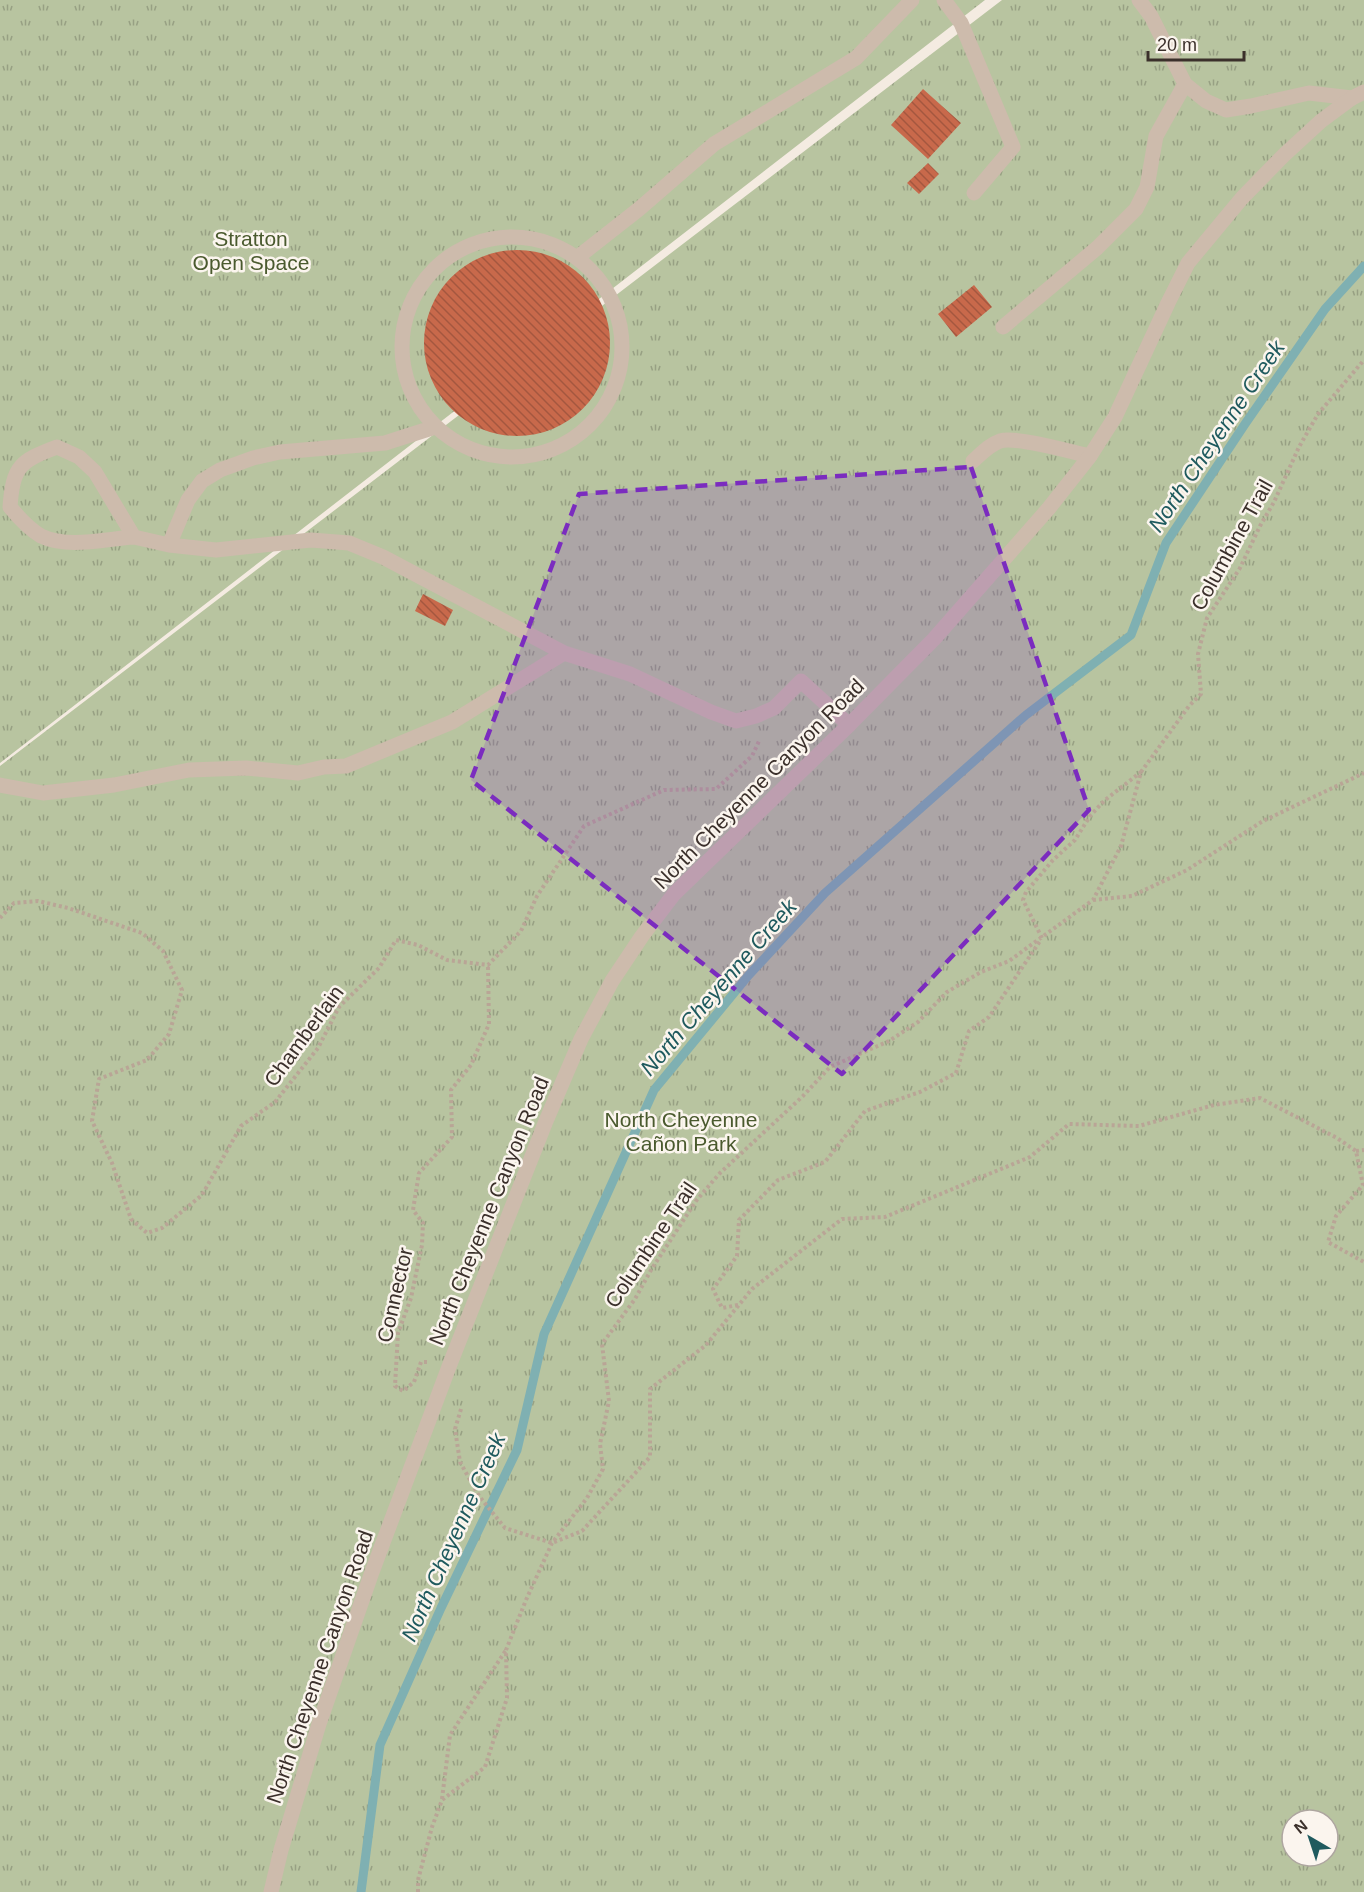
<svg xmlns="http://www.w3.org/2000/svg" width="1364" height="1892" font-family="Arial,sans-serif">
	<defs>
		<pattern id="park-tufts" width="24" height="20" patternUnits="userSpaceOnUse" patternTransform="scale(1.5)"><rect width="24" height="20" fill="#b8c4a0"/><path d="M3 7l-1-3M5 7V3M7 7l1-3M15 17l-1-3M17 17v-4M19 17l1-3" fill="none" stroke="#97a083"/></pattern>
		<pattern id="building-back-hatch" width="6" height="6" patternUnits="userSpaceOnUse" patternTransform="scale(1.5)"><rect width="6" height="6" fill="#c8694b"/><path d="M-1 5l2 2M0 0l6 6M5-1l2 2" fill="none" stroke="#a4573f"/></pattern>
	</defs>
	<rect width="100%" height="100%" fill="#f4ebe1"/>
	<path fill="url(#park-tufts)" fill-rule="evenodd" d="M 0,0 L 985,0 L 0,763 Z
		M 1002,0 L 1364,0 L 1364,1892 L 0,1892 L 0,766 ZM 1292,1820 L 1328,1820 L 1328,1856 L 1292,1856 Z"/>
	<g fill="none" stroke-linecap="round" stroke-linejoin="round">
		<path stroke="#7fb0b2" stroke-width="9" d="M 361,1892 L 380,1745 L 441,1608 L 517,1450 L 544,1334 L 654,1090 L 748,976 L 825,893 L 1026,715 L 1131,635 L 1166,543 L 1245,424 L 1325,309 L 1364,266"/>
	</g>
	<path fill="url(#building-back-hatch)" d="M 923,89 L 961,123 L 928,159 L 891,125 Z
		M 928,163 L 939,174 L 919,194 L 907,183 Z
		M424 343a93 93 0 1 1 186 0a93 93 0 1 1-186 0Z
		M 974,285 L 992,307 L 956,337 L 938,314 Z
		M 423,594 L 453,610 L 445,626 L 415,611 Z"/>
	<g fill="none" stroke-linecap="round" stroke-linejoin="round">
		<path stroke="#b9a596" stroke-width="4" stroke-dasharray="3 3" stroke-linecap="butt" d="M 1093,900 L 1132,896 L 1187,870 L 1263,821 L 1364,773
			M 0,918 L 14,903 L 38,901 L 68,908 L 142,933 L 163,951 L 182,990 L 169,1034 L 147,1060 L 99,1079 L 92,1121 L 112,1163 L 131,1219 L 147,1233 L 162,1228 L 202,1195 L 241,1126 L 275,1102 L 318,1048 L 339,1007 L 379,968 L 396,940 L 418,945 L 447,960 L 488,965 L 521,931 L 537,896 L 584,826 L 664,790 L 716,789 L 752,756 L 760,739
			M 1042,938 L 1023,900 L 1026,892 L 1053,860 L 1075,840 L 1090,816 L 1105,800 L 1141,772
			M 1356,1151 L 1364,1150
			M 738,1305 L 722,1308 L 713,1289 L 737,1256 L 739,1220 L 778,1180 L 825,1162 L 865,1111 L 920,1092 L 956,1073 L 969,1031 L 989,1017 L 1040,941
			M 427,1362 L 421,1362 L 414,1382 L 403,1391 L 395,1386 L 398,1333 L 411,1298 L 422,1245 L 423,1223 L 413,1210 L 419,1173 L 452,1137 L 451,1090 L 471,1065 L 489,1024 L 488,965
			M 461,1409 L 455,1429 L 460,1462 L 479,1496 L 505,1528 L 552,1543 L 582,1531 L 650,1457 L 650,1389 L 706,1345 L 752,1289 L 842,1219 L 885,1217 L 1030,1157 L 1069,1124 L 1139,1126 L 1214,1105 L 1260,1098 L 1337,1138 L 1356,1151 L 1363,1185 L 1336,1216 L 1328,1242 L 1364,1262
			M 442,1799 L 450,1735 L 506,1650
			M 418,1892 L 418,1880 L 432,1827 L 442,1800 L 485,1767 L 507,1698 L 506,1650 L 526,1600 L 552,1543 L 587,1498 L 603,1469 L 600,1444 L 609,1401 L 602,1344 L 635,1299 L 651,1270 L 696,1201 L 719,1174 L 803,1096 L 830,1067 L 889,1041 L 918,1022 L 947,992 L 981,972 L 1009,961 L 1093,900 L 1121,846 L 1141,772 L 1189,706 L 1201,694 L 1198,654 L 1207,618 L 1240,568 L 1260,526 L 1274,502 L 1299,447 L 1318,414 L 1364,360"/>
		<path stroke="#cdbbac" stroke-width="15" d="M 944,0 L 961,23 L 1013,147 L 974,193
			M 1139,0 L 1151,16 L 1185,84 L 1206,101 L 1226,110 L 1251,106 L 1309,93 L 1352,98
			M402 347a110 110 0 1 1 220 0a110 110 0 1 1-220 0Z
			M 578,257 L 639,209 L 714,144 L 856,58 L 912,0
			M 1003,327 L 1097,248 L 1136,209 L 1147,187 L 1156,136 L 1185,84
			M 435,427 L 385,443 L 280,452 L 253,458 L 220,470 L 202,481 L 188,500 L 169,545 L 216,550 L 311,540 L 349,543 L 383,557 L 564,653 L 630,674 L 711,712 L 736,721 L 756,716 L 774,708 L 801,681 L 849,725
			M 973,461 C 982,453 989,445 1000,441 C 1017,436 1071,452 1090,456
			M 134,537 C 105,539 68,549 41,536 C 29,529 19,518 10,507 C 13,466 20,461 57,447 L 79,457 L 95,472 L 134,537 L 169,545
			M 0,785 L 43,793 L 114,785 L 189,770 L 246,768 L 298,773 L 324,767 L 346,766 L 452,722 L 564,653"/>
		<path stroke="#cdbbac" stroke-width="15" d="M 271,1892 L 281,1850 L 319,1724 L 372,1572 L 450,1364 L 546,1121 L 581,1039 L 612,981 L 642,936 L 674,894 L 849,725 L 934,639 L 1049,508 L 1090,456 L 1115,417 L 1168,303 L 1188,263 L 1242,198 L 1284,155 L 1321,121 L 1352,98 L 1364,92"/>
	</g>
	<path fill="#7b2cbf" fill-opacity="0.2" stroke="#7b2cbf" stroke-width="4.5" stroke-dasharray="12 8" stroke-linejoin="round" d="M 971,467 L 1089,810 L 842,1074 L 471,780 L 579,494 Z"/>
	<g text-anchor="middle" stroke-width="5" stroke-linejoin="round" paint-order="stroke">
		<g font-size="21" fill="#4a5a2e" stroke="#fbf5ee">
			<text x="251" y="246">Stratton<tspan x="251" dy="24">Open Space</tspan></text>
			<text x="681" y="1127">North Cheyenne<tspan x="681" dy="24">Cañon Park</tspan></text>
		</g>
		<g font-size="21" fill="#3b302b" stroke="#fbf5ee">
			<text transform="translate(1232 545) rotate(-61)" y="7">Columbine Trail</text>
			<text transform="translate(759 784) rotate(-45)" y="7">North Cheyenne Canyon Road</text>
			<text transform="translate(304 1036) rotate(-54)" y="7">Chamberlain</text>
			<text transform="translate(489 1211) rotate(-68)" y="7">North Cheyenne Canyon Road</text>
			<text transform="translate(651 1245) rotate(-56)" y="7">Columbine Trail</text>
			<text transform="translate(395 1295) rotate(-77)" y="7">Connector</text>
			<text transform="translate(320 1667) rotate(-71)" y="7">North Cheyenne Canyon Road</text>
		</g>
		<g font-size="22" font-style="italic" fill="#1f5a5e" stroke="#fbf5ee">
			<text transform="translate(1216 436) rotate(-56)" y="8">North Cheyenne Creek</text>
			<text transform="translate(718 987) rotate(-49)" y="8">North Cheyenne Creek</text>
			<text transform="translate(453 1537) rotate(-66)" y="8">North Cheyenne Creek</text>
		</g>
	</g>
	<g transform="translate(1310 1838) rotate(321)"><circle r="28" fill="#fbf5ee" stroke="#aea6a0" stroke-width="1.5"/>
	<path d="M0-4.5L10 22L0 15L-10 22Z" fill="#1f5a5e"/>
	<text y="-9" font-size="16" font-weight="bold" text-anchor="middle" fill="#3b302b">N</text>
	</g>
	<path d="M1148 51v9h96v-9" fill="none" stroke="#3b302b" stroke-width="3"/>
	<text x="1157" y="51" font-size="18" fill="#3b302b" stroke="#fbf5ee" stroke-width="4.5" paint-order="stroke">20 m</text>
</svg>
